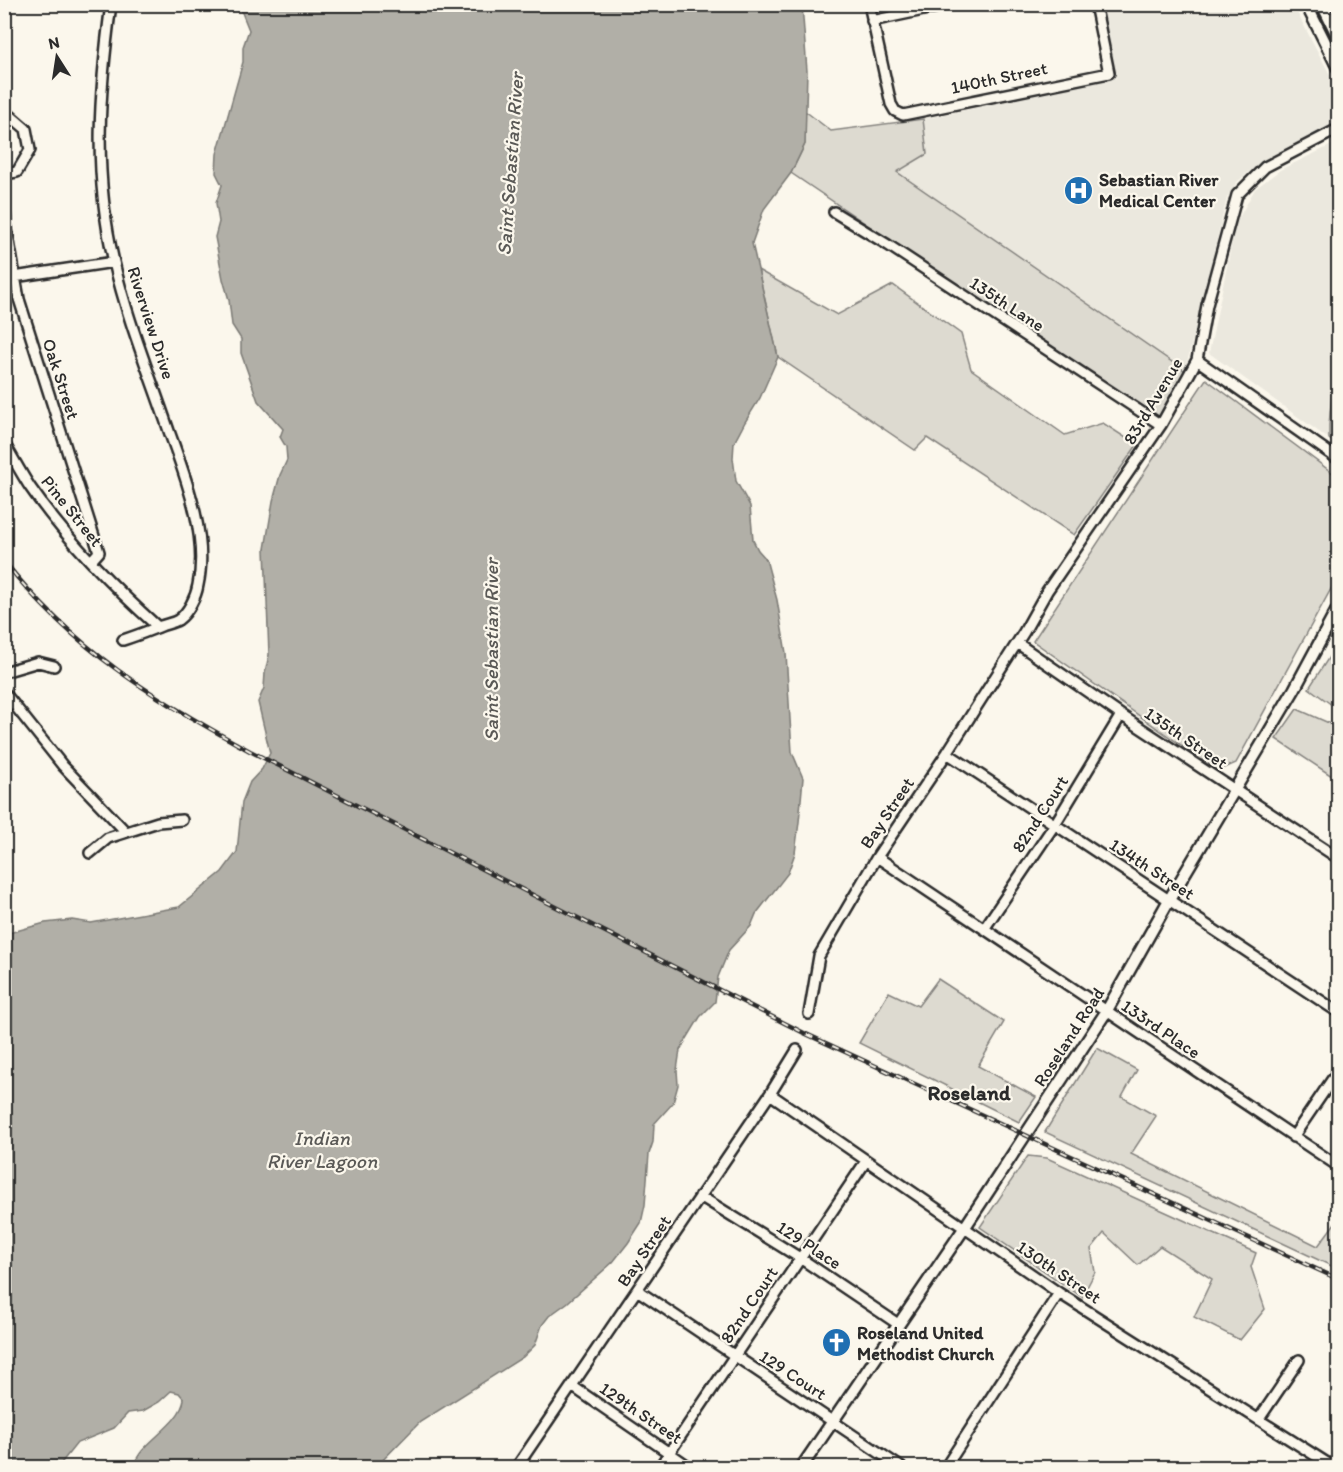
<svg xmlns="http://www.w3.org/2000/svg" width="1343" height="1472" font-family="Itim,sans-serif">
	<rect width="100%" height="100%" fill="#fbf7ec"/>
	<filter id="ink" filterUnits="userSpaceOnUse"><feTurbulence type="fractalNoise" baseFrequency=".0167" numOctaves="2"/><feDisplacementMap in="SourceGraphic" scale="12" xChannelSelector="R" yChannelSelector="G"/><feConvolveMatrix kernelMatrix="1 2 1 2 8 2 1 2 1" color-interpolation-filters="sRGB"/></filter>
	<g filter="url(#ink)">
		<path fill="#ebe8de" d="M 1101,5 L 1293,5 L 1338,90 L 1338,123 L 1251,170 L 1237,182 L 1227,198 L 1185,371 L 897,172 L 927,154 L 923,119 L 1116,78 Z
			M 1338,142 L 1338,381 L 1333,383 L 1329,425 L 1329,439 L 1209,353 L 1236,223 L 1255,189 L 1280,170 Z"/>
		<path fill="#dddad0" stroke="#84827e" stroke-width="1.5" d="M 805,111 L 831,131 L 923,119 L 927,154 L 897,172 L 1185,371 L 1158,422 L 791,173 L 805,144 Z
			M 758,270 L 837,315 L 893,285 L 961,334 L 971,369 L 1065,435 L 1103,423 L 1137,445 L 1074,535 L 927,438 L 915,450 L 778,357 Z
			M 1206,379 L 1338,477 L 1338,576 L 1236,763 L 1218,771 L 1033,641 Z
			M 1338,381 L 1338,446 L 1329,439 L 1329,425 L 1333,383 Z
			M 1338,643 L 1338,700 L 1337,703 L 1332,705 L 1309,688 Z
			M 1297,709 L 1338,727 L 1338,780 L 1276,739 Z
			M 938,979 L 1004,1022 L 978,1066 L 1036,1097 L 1019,1122 L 859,1043 L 889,992 L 918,1006 Z
			M 1097,1048 L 1137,1070 L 1122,1097 L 1156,1116 L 1131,1154 L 1318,1246 L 1338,1219 L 1338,1269 L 1045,1132 Z
			M 1028,1156 L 1047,1158 L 1256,1253 L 1251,1267 L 1265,1309 L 1240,1340 L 1194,1317 L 1212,1279 L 1160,1246 L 1138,1265 L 1104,1233 L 1091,1249 L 1095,1272 L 1082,1297 L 980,1227 Z"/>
		<path fill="#b1afa7" stroke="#7b7a75" stroke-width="1.5" d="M 239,5 L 802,5 L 807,71 L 805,144 L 791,173 L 764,209 L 752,243 L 778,357 L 760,398 L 745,422 L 734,443 L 733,458 L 736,481 L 750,506 L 753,540 L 758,550 L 766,559 L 777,600 L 786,653 L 792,752 L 803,778 L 799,822 L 795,853 L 788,873 L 756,914 L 751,926 L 729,950 L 718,977 L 715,1002 L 700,1017 L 680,1050 L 677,1070 L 678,1085 L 673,1103 L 654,1124 L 653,1142 L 649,1154 L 645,1205 L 641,1223 L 628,1243 L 613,1262 L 567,1303 L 549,1316 L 542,1325 L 535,1345 L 523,1357 L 420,1422 L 376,1467 L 132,1467 C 135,1462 138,1456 142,1451 C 154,1436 182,1419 184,1399 L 179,1393 L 171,1391 L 159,1402 L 143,1411 L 128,1413 L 114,1428 L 77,1443 L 58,1467 L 5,1467 L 5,934 L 45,923 L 72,920 L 91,923 L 179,907 L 222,872 L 237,852 L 242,802 L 250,782 L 262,769 L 270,753 L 258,702 L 264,688 L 265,673 L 269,655 L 265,549 L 273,501 L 280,475 L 287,460 L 286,447 L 280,437 L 283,429 L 258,401 L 241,353 L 241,339 L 232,325 L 229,300 L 223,279 L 215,237 L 219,222 L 216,203 L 222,185 L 216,173 L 217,154 L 239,76 L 243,62 L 243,47 L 249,30 Z"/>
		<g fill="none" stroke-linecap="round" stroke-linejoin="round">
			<defs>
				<path id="minor" d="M 111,4 C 99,95 93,172 114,262 C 127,319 150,375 169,431 C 185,476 209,536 198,585 C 196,597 188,613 178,620 C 173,623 166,624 161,626 C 148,631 136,636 123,640
					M 869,4 L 891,104 L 895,111 L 903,115 L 1109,73 L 1095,4
					M 872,21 L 952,4
					M 4,110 L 26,129 L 30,150 L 17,172 L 4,174
					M 4,200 L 6,224 L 19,299 L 99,552 L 91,561
					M 834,212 L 888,245 L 1161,425
					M 14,277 L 114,262
					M 1197,360 L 1338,459
					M 4,443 C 13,458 21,473 30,487 C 66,539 111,585 158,627
					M 1017,643 L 1121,715 L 1338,858
					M 4,672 L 38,662 L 54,666
					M 4,692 L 63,766 L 126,832
					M 947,753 L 1338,1012
					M 90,853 L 108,838 L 158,822 L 182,820
					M 877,857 L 1338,1166
					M 984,929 L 1055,824 L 1121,715
					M 809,1014 L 819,956 L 877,857 L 947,753 L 1024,632 L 1047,591 L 1161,425 L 1197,360 L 1207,305 L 1237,195 L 1265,167 L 1338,129
					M 770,1094 L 1059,1293 L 1335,1468
					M 1293,1137 L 1338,1071
					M 700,1196 L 800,1258 L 898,1324
					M 637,1290 L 902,1468
					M 572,1386 L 691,1468
					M 1259,1419 L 1299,1360
					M 516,1468 L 770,1094 L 797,1050
					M 659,1468 L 866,1161
					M 945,1468 L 1059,1293
					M 1083,1468 L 1083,1467"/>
				<path id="major" d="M 1306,4 L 1338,68
					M 1322,4 L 1338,37
					M 801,1468 L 965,1227 L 1106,1012 L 1169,900 L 1294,690 L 1338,608"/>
			</defs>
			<use href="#minor" stroke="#2b2b2b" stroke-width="14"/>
			<use href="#major" stroke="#2b2b2b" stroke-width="15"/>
			<use href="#minor" stroke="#fbf7ec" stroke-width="9"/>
			<use href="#major" stroke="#fbf7ec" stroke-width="10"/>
			<defs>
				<path id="rail" d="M 4,561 C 74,650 153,698 250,751 L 804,1033 L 1338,1279"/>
			</defs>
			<use href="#rail" stroke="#2b2b2b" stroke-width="4.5"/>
			<use href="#rail" stroke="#fbf7ec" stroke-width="2" stroke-dasharray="7" stroke-linecap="butt"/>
		</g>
	</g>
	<defs>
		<symbol id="hospital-disc" viewBox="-11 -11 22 22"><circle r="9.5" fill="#1f6fb2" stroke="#fbf7ec"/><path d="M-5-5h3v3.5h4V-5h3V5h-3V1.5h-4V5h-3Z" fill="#fff"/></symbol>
		<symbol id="church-disc" viewBox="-11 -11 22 22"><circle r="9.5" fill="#1f6fb2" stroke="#fbf7ec"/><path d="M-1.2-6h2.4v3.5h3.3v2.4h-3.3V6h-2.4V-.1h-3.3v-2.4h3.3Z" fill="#fff"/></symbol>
	</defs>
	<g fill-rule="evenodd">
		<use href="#hospital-disc" x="1062" y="174" width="33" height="33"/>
		<use href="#church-disc" x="820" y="1326" width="33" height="33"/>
	</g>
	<g text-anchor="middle" stroke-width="4.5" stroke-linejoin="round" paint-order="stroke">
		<g font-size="18" fill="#2b2b2b" stroke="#fbf7ec">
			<text transform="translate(999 78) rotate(-12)" y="6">140th Street</text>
			<text transform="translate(1007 304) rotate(33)" y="6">135th Lane</text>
			<text transform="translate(151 323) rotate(72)" y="6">Riverview Drive</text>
			<text transform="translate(61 379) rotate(72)" y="6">Oak Street</text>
			<text transform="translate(1153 401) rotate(-59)" y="6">83rd Avenue</text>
			<text transform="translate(72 511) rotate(51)" y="6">Pine Street</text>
			<text transform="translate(1186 738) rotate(34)" y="6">135th Street</text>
			<text transform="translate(887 813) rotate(-56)" y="6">Bay Street</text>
			<text transform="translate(1040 814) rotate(-57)" y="6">82nd Court</text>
			<text transform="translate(1152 869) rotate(33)" y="6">134th Street</text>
			<text transform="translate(1161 1029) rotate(34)" y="6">133rd Place</text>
			<text transform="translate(1069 1037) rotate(-57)" y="6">Roseland Road</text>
			<text transform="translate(809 1245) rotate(33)" y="6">129 Place</text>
			<text transform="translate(644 1251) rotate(-56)" y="6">Bay Street</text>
			<text transform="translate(1059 1272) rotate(34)" y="6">130th Street</text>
			<text transform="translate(749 1305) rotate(-56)" y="6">82nd Court</text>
			<text transform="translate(793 1375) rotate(33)" y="6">129 Court</text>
			<text transform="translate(641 1413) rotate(34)" y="6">129th Street</text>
		</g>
		<g font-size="18" font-weight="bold" fill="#2b2b2b" stroke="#fbf7ec" text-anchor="start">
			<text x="1099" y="186">Sebastian River<tspan x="1099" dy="21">Medical Center</tspan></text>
			<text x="857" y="1339">Roseland United<tspan x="857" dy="21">Methodist Church</tspan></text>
		</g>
		<g font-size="20" font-style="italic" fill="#5a5956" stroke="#fbf7ec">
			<text transform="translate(510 164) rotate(-86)" y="7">Saint Sebastian River</text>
			<text transform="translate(491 650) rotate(-90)" y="7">Saint Sebastian River</text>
			<text x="322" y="1145">Indian<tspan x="322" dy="23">River Lagoon</tspan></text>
		</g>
		<g font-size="21" font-weight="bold" fill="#2b2b2b" stroke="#fbf7ec">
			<text x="969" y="1100">Roseland</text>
		</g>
	</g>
	<rect width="1343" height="1472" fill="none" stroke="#fbf7ec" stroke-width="24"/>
	<rect x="12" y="12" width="1319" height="1448" fill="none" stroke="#2b2b2b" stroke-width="2" filter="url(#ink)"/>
	<g transform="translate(57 57) rotate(348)" stroke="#fbf7ec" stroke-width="4.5" paint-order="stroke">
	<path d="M0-4.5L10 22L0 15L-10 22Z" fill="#2b2b2b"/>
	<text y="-9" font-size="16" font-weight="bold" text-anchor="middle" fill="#2b2b2b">N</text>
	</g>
</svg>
